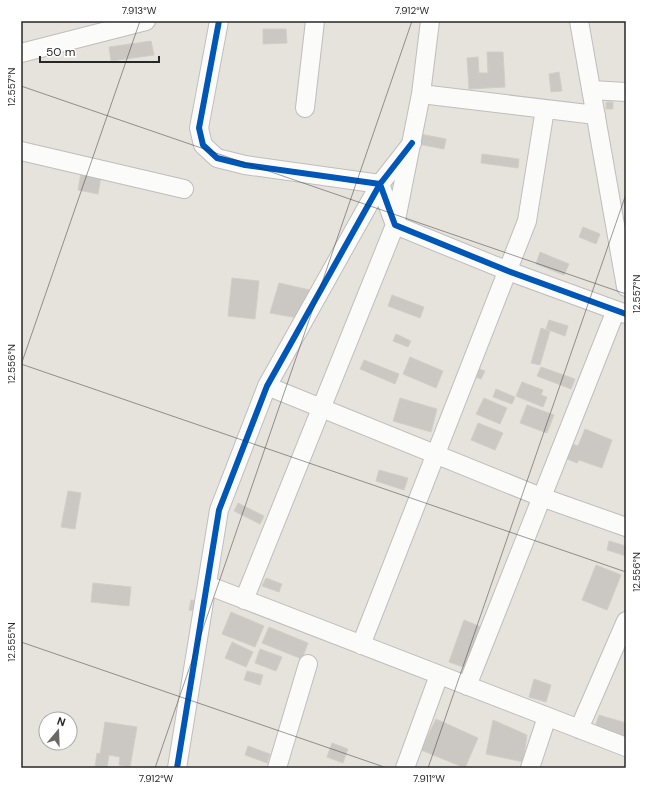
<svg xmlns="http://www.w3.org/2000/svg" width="647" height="789" font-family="'DM Sans',sans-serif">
	<rect width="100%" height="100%" fill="#e6e2dc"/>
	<path fill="#cbc8c3" stroke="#d1cec8" d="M 263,29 L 286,29 L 287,43 L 263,44 Z
		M 151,41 L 154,55 L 111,61 L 109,47 Z
		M 487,52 L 503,52 L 505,87 L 469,89 L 467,58 L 478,57 L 479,73 L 488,73 Z
		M 559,72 L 562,91 L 551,92 L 549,74 Z
		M 606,102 L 613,102 L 613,109 L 606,109 Z
		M 420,134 L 446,139 L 444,149 L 418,144 Z
		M 482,154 L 519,159 L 518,168 L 481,163 Z
		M 81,173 L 101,176 L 98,194 L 78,190 Z
		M 583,227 L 600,234 L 596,244 L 579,237 Z
		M 540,252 L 569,264 L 564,275 L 536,264 Z
		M 232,278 L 259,281 L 255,319 L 228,316 Z
		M 279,283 L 310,290 L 298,318 L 270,313 Z
		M 392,295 L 424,307 L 420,318 L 388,306 Z
		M 549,320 L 568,326 L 565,336 L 546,329 Z
		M 541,328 L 550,331 L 540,365 L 531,363 Z
		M 396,334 L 411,341 L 408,347 L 393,341 Z
		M 410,357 L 443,371 L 436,388 L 403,374 Z
		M 364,360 L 399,374 L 395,384 L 360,369 Z
		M 541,367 L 575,379 L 571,389 L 537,376 Z
		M 477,368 L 485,371 L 481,379 L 473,376 Z
		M 522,382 L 543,390 L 541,395 L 547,397 L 543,407 L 516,396 Z
		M 496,389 L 515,397 L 512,404 L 493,397 Z
		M 400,398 L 437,409 L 431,432 L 393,421 Z
		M 484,398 L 507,408 L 500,424 L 476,414 Z
		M 527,405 L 554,415 L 547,433 L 520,423 Z
		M 478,423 L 503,433 L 495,450 L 471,440 Z
		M 585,429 L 612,440 L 602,468 L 579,460 L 577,463 L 567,459 L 573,444 L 578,446 Z
		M 379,470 L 408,478 L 404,490 L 376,481 Z
		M 68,491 L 81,493 L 75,529 L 61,527 Z
		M 238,503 L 264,516 L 260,524 L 234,511 Z
		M 609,541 L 626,546 L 626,556 L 607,550 Z
		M 596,565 L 621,575 L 607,610 L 582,600 Z
		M 266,578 L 282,584 L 279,592 L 262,586 Z
		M 93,583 L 131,587 L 129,606 L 91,602 Z
		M 191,600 L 199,601 L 198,612 L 189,610 Z
		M 231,612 L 264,626 L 255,647 L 222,634 Z
		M 464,620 L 481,627 L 466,668 L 449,662 Z
		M 269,627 L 308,643 L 302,659 L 262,643 Z
		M 232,642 L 253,652 L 246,667 L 225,658 Z
		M 260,649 L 282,657 L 276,671 L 255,663 Z
		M 247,671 L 263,675 L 260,685 L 244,680 Z
		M 534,679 L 551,685 L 546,702 L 529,697 Z
		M 599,715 L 626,723 L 626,737 L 595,727 Z
		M 436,719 L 478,738 L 465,768 L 421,750 Z
		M 493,720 L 527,735 L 523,762 L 486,754 Z
		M 105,722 L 137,727 L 130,767 L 119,765 L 120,757 L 109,755 L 107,768 L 95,767 L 97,753 L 100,754 Z
		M 332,743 L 348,749 L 343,763 L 327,757 Z
		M 248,746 L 270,754 L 267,763 L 245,755 Z"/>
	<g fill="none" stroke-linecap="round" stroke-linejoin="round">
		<defs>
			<path id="street" d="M 219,21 L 199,128 L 203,145 L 217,158 L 245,165 L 380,184 L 395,225 L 508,271 L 626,314
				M 579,21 L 626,287
				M 21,53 L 146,21
				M 591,90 L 626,92
				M 421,94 L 596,115
				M 305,108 L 315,21
				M 21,151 L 184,189
				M 267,386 L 541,497 L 626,527
				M 207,585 L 626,747
				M 244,600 L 395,225 L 421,94 L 430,21
				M 361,645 L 527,221 L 545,109
				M 467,686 L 616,310
				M 579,729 L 626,621
				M 177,768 L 219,510 L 267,386 L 380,184 L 412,143
				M 277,768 L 308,664
				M 405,768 L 439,675
				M 530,768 L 547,717"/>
		</defs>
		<use href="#street" stroke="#bfbebe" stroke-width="20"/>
		<use href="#street" stroke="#fbfbfa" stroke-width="18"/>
		<defs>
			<path id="cycleway" d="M 219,21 L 199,128 L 203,145 L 217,158 L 245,165 L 380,184 L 395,225 L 508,271 L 626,314
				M 177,768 L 219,510 L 267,386 L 380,184 L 412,143"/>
		</defs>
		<use href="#cycleway" stroke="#fff" stroke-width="8"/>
		<use href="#cycleway" stroke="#0057b8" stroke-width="6"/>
	</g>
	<path fill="none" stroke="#272727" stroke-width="1" stroke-opacity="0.45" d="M 21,86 L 626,294M 21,364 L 626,572M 21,365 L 140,21M 21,642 L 387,768M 155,768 L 412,21M 428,768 L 626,194"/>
	<rect width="647" height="789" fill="none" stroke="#ffffff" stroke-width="44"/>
	<g transform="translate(58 731) rotate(19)"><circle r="19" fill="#ffffff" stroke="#a9a9a9"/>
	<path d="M0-3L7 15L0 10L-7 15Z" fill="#6a6866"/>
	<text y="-6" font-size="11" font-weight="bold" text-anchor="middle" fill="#272727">N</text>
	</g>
	<path d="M40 56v6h119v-6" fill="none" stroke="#272727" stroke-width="2"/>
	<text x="46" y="56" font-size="12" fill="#272727" stroke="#ffffff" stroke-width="3" paint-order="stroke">50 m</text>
	<rect x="22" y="22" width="603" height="745" fill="none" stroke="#272727" stroke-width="1.5"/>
	<g font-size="10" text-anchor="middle" fill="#272727">
		<text x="139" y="14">7.913°W</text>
		<text x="412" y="14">7.912°W</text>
		<text transform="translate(11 87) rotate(-90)" y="4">12.557°N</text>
		<text transform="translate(636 294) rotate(-90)" y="4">12.557°N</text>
		<text transform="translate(11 364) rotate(-90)" y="4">12.556°N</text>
		<text transform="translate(636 572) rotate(-90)" y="4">12.556°N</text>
		<text transform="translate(11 642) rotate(-90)" y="4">12.555°N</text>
		<text x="156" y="782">7.912°W</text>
		<text x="429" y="782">7.911°W</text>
	</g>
</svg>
